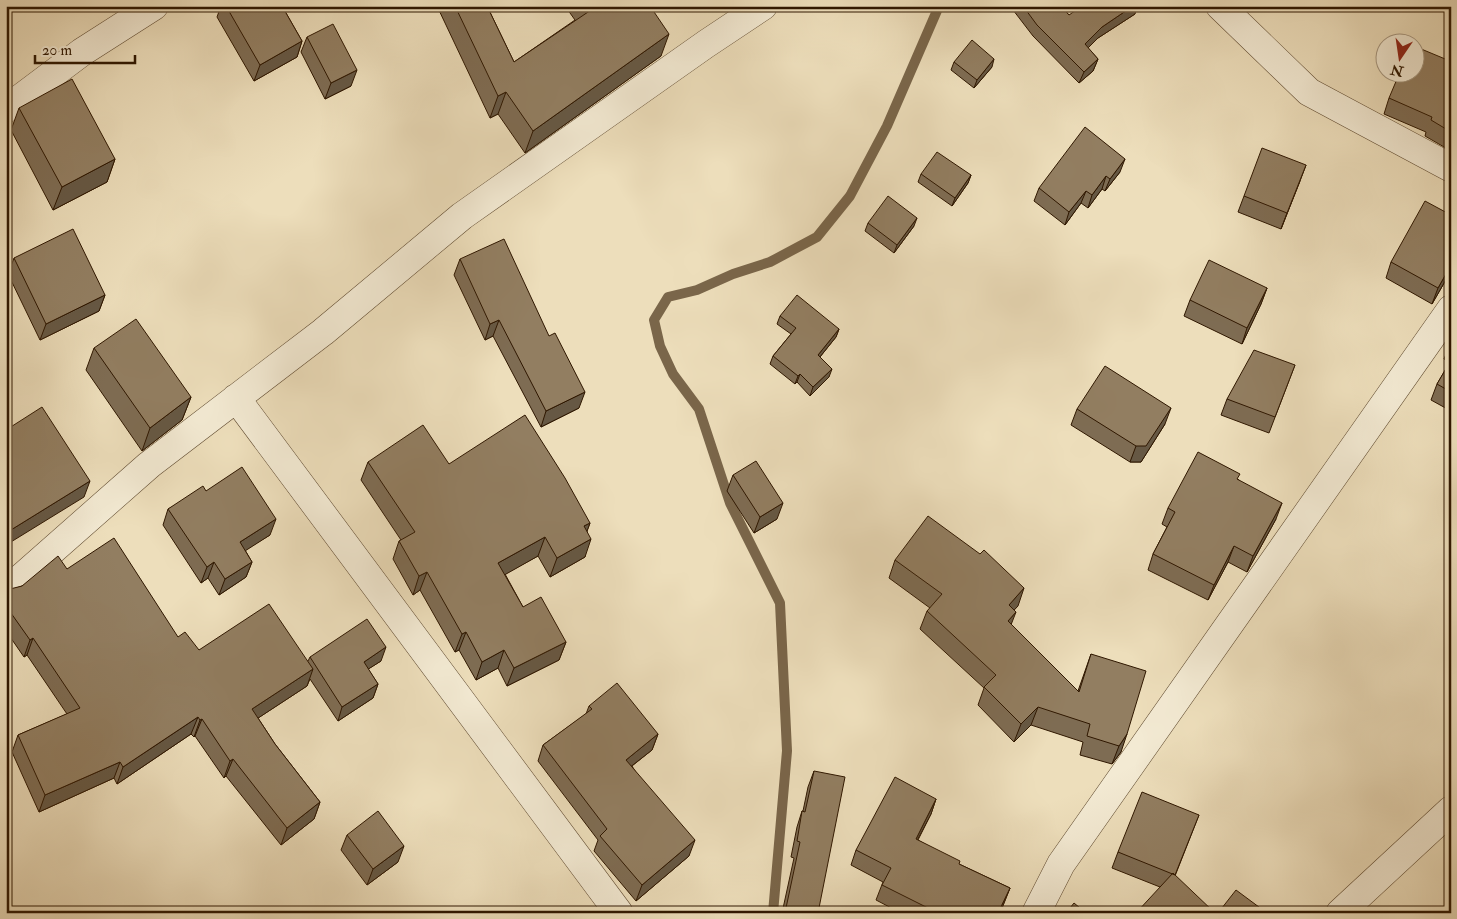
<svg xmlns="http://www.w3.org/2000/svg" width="1457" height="919" font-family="'IM FELL Double Pica',serif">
	<rect width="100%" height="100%" fill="#eddebb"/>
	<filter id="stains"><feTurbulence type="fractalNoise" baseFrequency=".004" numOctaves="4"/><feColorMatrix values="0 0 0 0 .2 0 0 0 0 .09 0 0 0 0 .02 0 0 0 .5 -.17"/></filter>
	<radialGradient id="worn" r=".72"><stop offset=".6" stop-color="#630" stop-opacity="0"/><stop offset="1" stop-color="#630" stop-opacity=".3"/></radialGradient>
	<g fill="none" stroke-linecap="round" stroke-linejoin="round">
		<path stroke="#7a664a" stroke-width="10" d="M 773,913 L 787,751 L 780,603 L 730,503 L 699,409 L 673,374 L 660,346 L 654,320 L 668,297 L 697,290 L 733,274 L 770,262 L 817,237 L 850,196 L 887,126 L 939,6"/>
		<defs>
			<path id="minor" d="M 1220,6 L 1309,92 L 1451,168
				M 6,109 L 82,52 L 154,6
				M 236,398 L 619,913
				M 6,591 L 149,465 L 323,332 L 462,216 L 706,44 L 763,6
				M 1036,913 L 1061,864 L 1451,309
				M 1340,913 L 1451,810"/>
		</defs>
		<use href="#minor" stroke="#5e492f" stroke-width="29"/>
		<use href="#minor" stroke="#f3ead3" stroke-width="28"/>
	</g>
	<path fill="#7e6c53" stroke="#2f1700" d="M 221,6 L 282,6 L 302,41 L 297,57 L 254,81 L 217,17 Z
		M 437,6 L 487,6 L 514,62 L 575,20 L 565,6 L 650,6 L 661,56 L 525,153 L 498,114 L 490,118 Z
		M 1010,6 L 1061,6 L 1069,15 L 1135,14 L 1098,38 L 1088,48 L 1098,59 L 1093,71 L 1079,83 L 1033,36 Z
		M 307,37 L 351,86 L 325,99 L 301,52 Z
		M 954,62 L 992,67 L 974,88 L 951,70 Z
		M 1446,71 L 1451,73 L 1451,151 L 1425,136 L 1426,132 L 1384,114 L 1389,98 Z
		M 19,108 L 115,159 L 107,182 L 53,210 L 11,130 Z
		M 1120,172 L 1105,191 L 1102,189 L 1088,208 L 1081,203 L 1065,225 L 1034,201 L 1039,188 Z
		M 921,174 L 971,175 L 968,183 L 952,206 L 918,182 Z
		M 1300,181 L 1281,229 L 1238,212 L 1244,196 Z
		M 868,223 L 914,226 L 894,253 L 865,231 Z
		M 14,258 L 105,295 L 99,311 L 40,340 L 8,274 Z
		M 460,259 L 579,408 L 541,427 L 493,336 L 485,340 L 454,275 Z
		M 1391,262 L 1451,271 L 1432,304 L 1386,278 Z
		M 1267,288 L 1261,304 L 1242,344 L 1184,316 L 1190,300 Z
		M 780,316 L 839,329 L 836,337 L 820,357 L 829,377 L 810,396 L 797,382 L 795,384 L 770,364 L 773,356 L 791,334 L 777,324 Z
		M 1451,342 L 1451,411 L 1431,400 L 1437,384 L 1450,362 L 1444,359 Z
		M 94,348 L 191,397 L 182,420 L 142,451 L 86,370 Z
		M 1295,365 L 1269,433 L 1221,415 L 1227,399 Z
		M 1077,409 L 1165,424 L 1141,462 L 1130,462 L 1071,425 Z
		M 368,462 L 449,464 L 590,523 L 587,531 L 585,557 L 550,577 L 538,556 L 505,574 L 523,607 L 566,642 L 559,660 L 507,686 L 498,668 L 476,680 L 459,650 L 455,652 L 420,590 L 413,595 L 393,559 L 399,541 L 401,540 L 361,480 Z
		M 733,475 L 777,519 L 754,533 L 727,491 Z
		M 1238,479 L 1276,519 L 1247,572 L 1228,562 L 1208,600 L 1148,570 L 1153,554 L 1167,527 L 1162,524 L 1168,508 Z
		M 206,491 L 270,535 L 245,550 L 252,562 L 246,577 L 219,595 L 208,578 L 201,583 L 163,525 L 168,509 Z
		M 895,560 L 1018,606 L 1014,610 L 1011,624 L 1078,691 L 1091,654 L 1121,752 L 1112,764 L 1080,755 L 1083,742 L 1031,725 L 1014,742 L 978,705 L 984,688 L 920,629 L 927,611 L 930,608 L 889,578 Z
		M 67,569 L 199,650 L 308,661 L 310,657 L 381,661 L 368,669 L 378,684 L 373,698 L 338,721 L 310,679 L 307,686 L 258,718 L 275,744 L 320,802 L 314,819 L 281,845 L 226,776 L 224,778 L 195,736 L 194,737 L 191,734 L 117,784 L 114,778 L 39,812 L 12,752 L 18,735 L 67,714 L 27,655 L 24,657 L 6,631 L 6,592 Z
		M 589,706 L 658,734 L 652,750 L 632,766 L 689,856 L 636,901 L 594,851 L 598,840 L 538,761 L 543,745 L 586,714 Z
		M 814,771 L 818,913 L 782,913 L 794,858 L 791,857 L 797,827 L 802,811 L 803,811 L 808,787 Z
		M 936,799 L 931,814 L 918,840 L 959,864 L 1010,888 L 1000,913 L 901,913 L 876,900 L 883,882 L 851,865 L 856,850 Z
		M 1199,815 L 1175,876 L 1160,887 L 1112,868 L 1118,852 Z
		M 347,835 L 398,862 L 367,885 L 341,850 Z"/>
	<path fill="#665844" stroke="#2f1700" d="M 6,6 L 10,6 L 6,15 Z
		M 1133,6 L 1138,6 L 1135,14 L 1098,38 L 1081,55 L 1085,44 L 1102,27 Z
		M 669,34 L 661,56 L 525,153 L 533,131 Z
		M 302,41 L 297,57 L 254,81 L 260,65 Z
		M 994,59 L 992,67 L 974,88 L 977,80 Z
		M 1098,59 L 1093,71 L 1079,83 L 1084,72 Z
		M 357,70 L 351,86 L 325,99 L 331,83 Z
		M 506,92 L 498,114 L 490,118 L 498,96 Z
		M 115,159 L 107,182 L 53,210 L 62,187 Z
		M 1125,159 L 1120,172 L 1105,191 L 1110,179 Z
		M 1306,165 L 1300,181 L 1281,229 L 1287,213 Z
		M 971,175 L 968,183 L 952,206 L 955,198 Z
		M 1106,176 L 1102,189 L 1088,208 L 1092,195 Z
		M 1086,191 L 1081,203 L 1065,225 L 1069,212 Z
		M 917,218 L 914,226 L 894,253 L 897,245 Z
		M 1451,265 L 1451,271 L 1432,304 L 1438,288 Z
		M 1267,288 L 1261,304 L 1242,344 L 1247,328 Z
		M 105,295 L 99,311 L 40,340 L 46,324 Z
		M 499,320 L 493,336 L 485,340 L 490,324 Z
		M 839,329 L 836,337 L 815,363 L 818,355 Z
		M 832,369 L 829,377 L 810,396 L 813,387 Z
		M 800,374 L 797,382 L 795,384 L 798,376 Z
		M 585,392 L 579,408 L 541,427 L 546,411 Z
		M 191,397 L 182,420 L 142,451 L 150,428 Z
		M 1171,408 L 1165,424 L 1141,462 L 1130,462 L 1136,446 Z
		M 90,481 L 84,497 L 6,545 L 6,533 Z
		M 783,503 L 777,519 L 754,533 L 760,517 Z
		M 1282,503 L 1276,519 L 1247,572 L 1253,556 Z
		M 276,519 L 270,535 L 234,558 L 240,542 Z
		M 590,523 L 583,542 L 584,526 Z
		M 545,537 L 538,556 L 492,582 L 498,563 Z
		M 591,539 L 585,557 L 550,577 L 557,558 Z
		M 1234,546 L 1228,562 L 1208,600 L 1214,585 Z
		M 214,562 L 208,578 L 201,583 L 207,567 Z
		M 252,562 L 246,577 L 219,595 L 225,579 Z
		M 427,572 L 420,590 L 413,595 L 419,576 Z
		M 1024,588 L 1018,606 L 1002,623 L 1009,605 Z
		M 1016,612 L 1009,630 L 1008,621 Z
		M 466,632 L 459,650 L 455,652 L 462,634 Z
		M 33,638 L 27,655 L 24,657 L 30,640 Z
		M 566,642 L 559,660 L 507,686 L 514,668 Z
		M 386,647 L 381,661 L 359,675 L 364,662 Z
		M 504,650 L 498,668 L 476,680 L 482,662 Z
		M 313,669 L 307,686 L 246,726 L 252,709 Z
		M 378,684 L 373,698 L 338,721 L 342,707 Z
		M 1038,707 L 1031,725 L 1014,742 L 1021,724 Z
		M 198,717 L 191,734 L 117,784 L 123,767 Z
		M 202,719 L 195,736 L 194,737 L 200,720 Z
		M 658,734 L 652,750 L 620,775 L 626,760 Z
		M 1127,734 L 1121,752 L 1112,764 L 1119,746 Z
		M 233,759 L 226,776 L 224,778 L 230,761 Z
		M 120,762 L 114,778 L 39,812 L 45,795 Z
		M 936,799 L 931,814 L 910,854 L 916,839 Z
		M 320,802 L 314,819 L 281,845 L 287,828 Z
		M 695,840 L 689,856 L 636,901 L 642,885 Z
		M 404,846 L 398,862 L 367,885 L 373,869 Z
		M 1010,888 L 1000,913 L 998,913 Z"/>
	<path fill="#927e61" stroke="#2f1700" d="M 226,6 L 282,6 L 302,41 L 260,65 Z
		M 455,6 L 487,6 L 514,62 L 591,10 L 589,6 L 650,6 L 669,34 L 533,131 L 506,92 L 498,96 Z
		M 1023,6 L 1061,6 L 1069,15 L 1082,6 L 1133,6 L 1102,27 L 1085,44 L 1098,59 L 1084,72 L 1037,25 Z
		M 333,24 L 357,70 L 331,83 L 307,37 Z
		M 972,40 L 994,59 L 977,80 L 954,62 Z
		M 1414,46 L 1450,61 L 1446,71 L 1451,73 L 1451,132 L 1431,120 L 1432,117 L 1389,98 L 1400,72 L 1414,72 Z
		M 72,79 L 115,159 L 62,187 L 19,108 Z
		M 1085,127 L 1125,159 L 1110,179 L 1106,176 L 1092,195 L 1086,191 L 1069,212 L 1039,188 Z
		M 1262,148 L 1306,165 L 1287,213 L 1244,196 Z
		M 937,152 L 971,175 L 955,198 L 921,174 Z
		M 888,196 L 917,218 L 897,245 L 868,223 Z
		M 1425,201 L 1451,215 L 1451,265 L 1438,288 L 1391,262 Z
		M 73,229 L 105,295 L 46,324 L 14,258 Z
		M 504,239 L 549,336 L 555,333 L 585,392 L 546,411 L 499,320 L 490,324 L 460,259 Z
		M 1209,260 L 1267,288 L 1247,328 L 1190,300 Z
		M 797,295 L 839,329 L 818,355 L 832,369 L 813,387 L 800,374 L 798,376 L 773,356 L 796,328 L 780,316 Z
		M 136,319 L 191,397 L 150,428 L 94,348 Z
		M 1254,350 L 1295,365 L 1275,417 L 1227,399 Z
		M 1451,360 L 1451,392 L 1437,384 Z
		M 1105,366 L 1171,408 L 1146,446 L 1136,446 L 1077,409 Z
		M 42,407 L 90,481 L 6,533 L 6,430 Z
		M 525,415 L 565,478 L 590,523 L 584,526 L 591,539 L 557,558 L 545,537 L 498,563 L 523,607 L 541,597 L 566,642 L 514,668 L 504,650 L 482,662 L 466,632 L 462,634 L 427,572 L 419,576 L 399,541 L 415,532 L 368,462 L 423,425 L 449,464 Z
		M 1198,452 L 1240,474 L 1237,479 L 1282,503 L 1253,556 L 1234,546 L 1214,585 L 1153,554 L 1175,512 L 1168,508 Z
		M 756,461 L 783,503 L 760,517 L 733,475 Z
		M 242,467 L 276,519 L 240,542 L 252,562 L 225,579 L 214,562 L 207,567 L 168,509 L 203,486 L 206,491 Z
		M 928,516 L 980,554 L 984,550 L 1024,588 L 1009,605 L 1016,612 L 1008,621 L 1079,692 L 1091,654 L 1146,671 L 1127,734 L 1119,746 L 1087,736 L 1090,724 L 1038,707 L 1021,724 L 984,687 L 996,675 L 927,611 L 942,594 L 895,560 Z
		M 114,538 L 178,637 L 185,632 L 199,650 L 269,604 L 313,669 L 252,709 L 275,744 L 320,802 L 287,828 L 233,759 L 230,761 L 202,719 L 200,720 L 198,717 L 123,767 L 120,762 L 45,795 L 18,735 L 80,708 L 33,638 L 30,640 L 6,606 L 6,592 L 10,589 L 22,586 L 58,556 L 67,569 Z
		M 367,619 L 386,647 L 364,662 L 378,684 L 342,707 L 310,657 Z
		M 617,683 L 658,734 L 626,760 L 695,840 L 642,885 L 600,836 L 607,829 L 543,745 L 592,709 L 589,706 Z
		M 814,771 L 845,777 L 818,913 L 810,913 L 786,908 L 800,842 L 797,841 L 802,811 L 805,812 Z
		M 895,777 L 936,799 L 916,839 L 960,861 L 959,864 L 1010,888 L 998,913 L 938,913 L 882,885 L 891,868 L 856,850 Z
		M 1142,792 L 1199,815 L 1175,875 L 1118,852 Z
		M 378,811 L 404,846 L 373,869 L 347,835 Z
		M 1173,873 L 1215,913 L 1136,913 Z
		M 1236,890 L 1267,913 L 1218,913 Z
		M 1074,903 L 1086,913 L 1066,913 Z"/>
	<rect width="1457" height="919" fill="none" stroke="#eddebb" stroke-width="25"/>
	<rect x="8" y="8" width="1442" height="904" fill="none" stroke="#2f1700" stroke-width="2.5"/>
	<rect x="12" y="12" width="1432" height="894" fill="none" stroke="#2f1700"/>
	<g transform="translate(1400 58) rotate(193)"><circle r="24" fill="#f3ead3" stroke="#a5967f"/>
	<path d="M0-4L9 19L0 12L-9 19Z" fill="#8f2418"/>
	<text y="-8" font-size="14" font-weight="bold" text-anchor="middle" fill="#2f1700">N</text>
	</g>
	<path d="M35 55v8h100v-8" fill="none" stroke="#2f1700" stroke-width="2.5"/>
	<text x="42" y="55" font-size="15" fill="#2f1700" stroke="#f3ead3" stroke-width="4" paint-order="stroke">20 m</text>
	<rect width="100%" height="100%" filter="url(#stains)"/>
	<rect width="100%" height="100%" fill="url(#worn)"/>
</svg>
